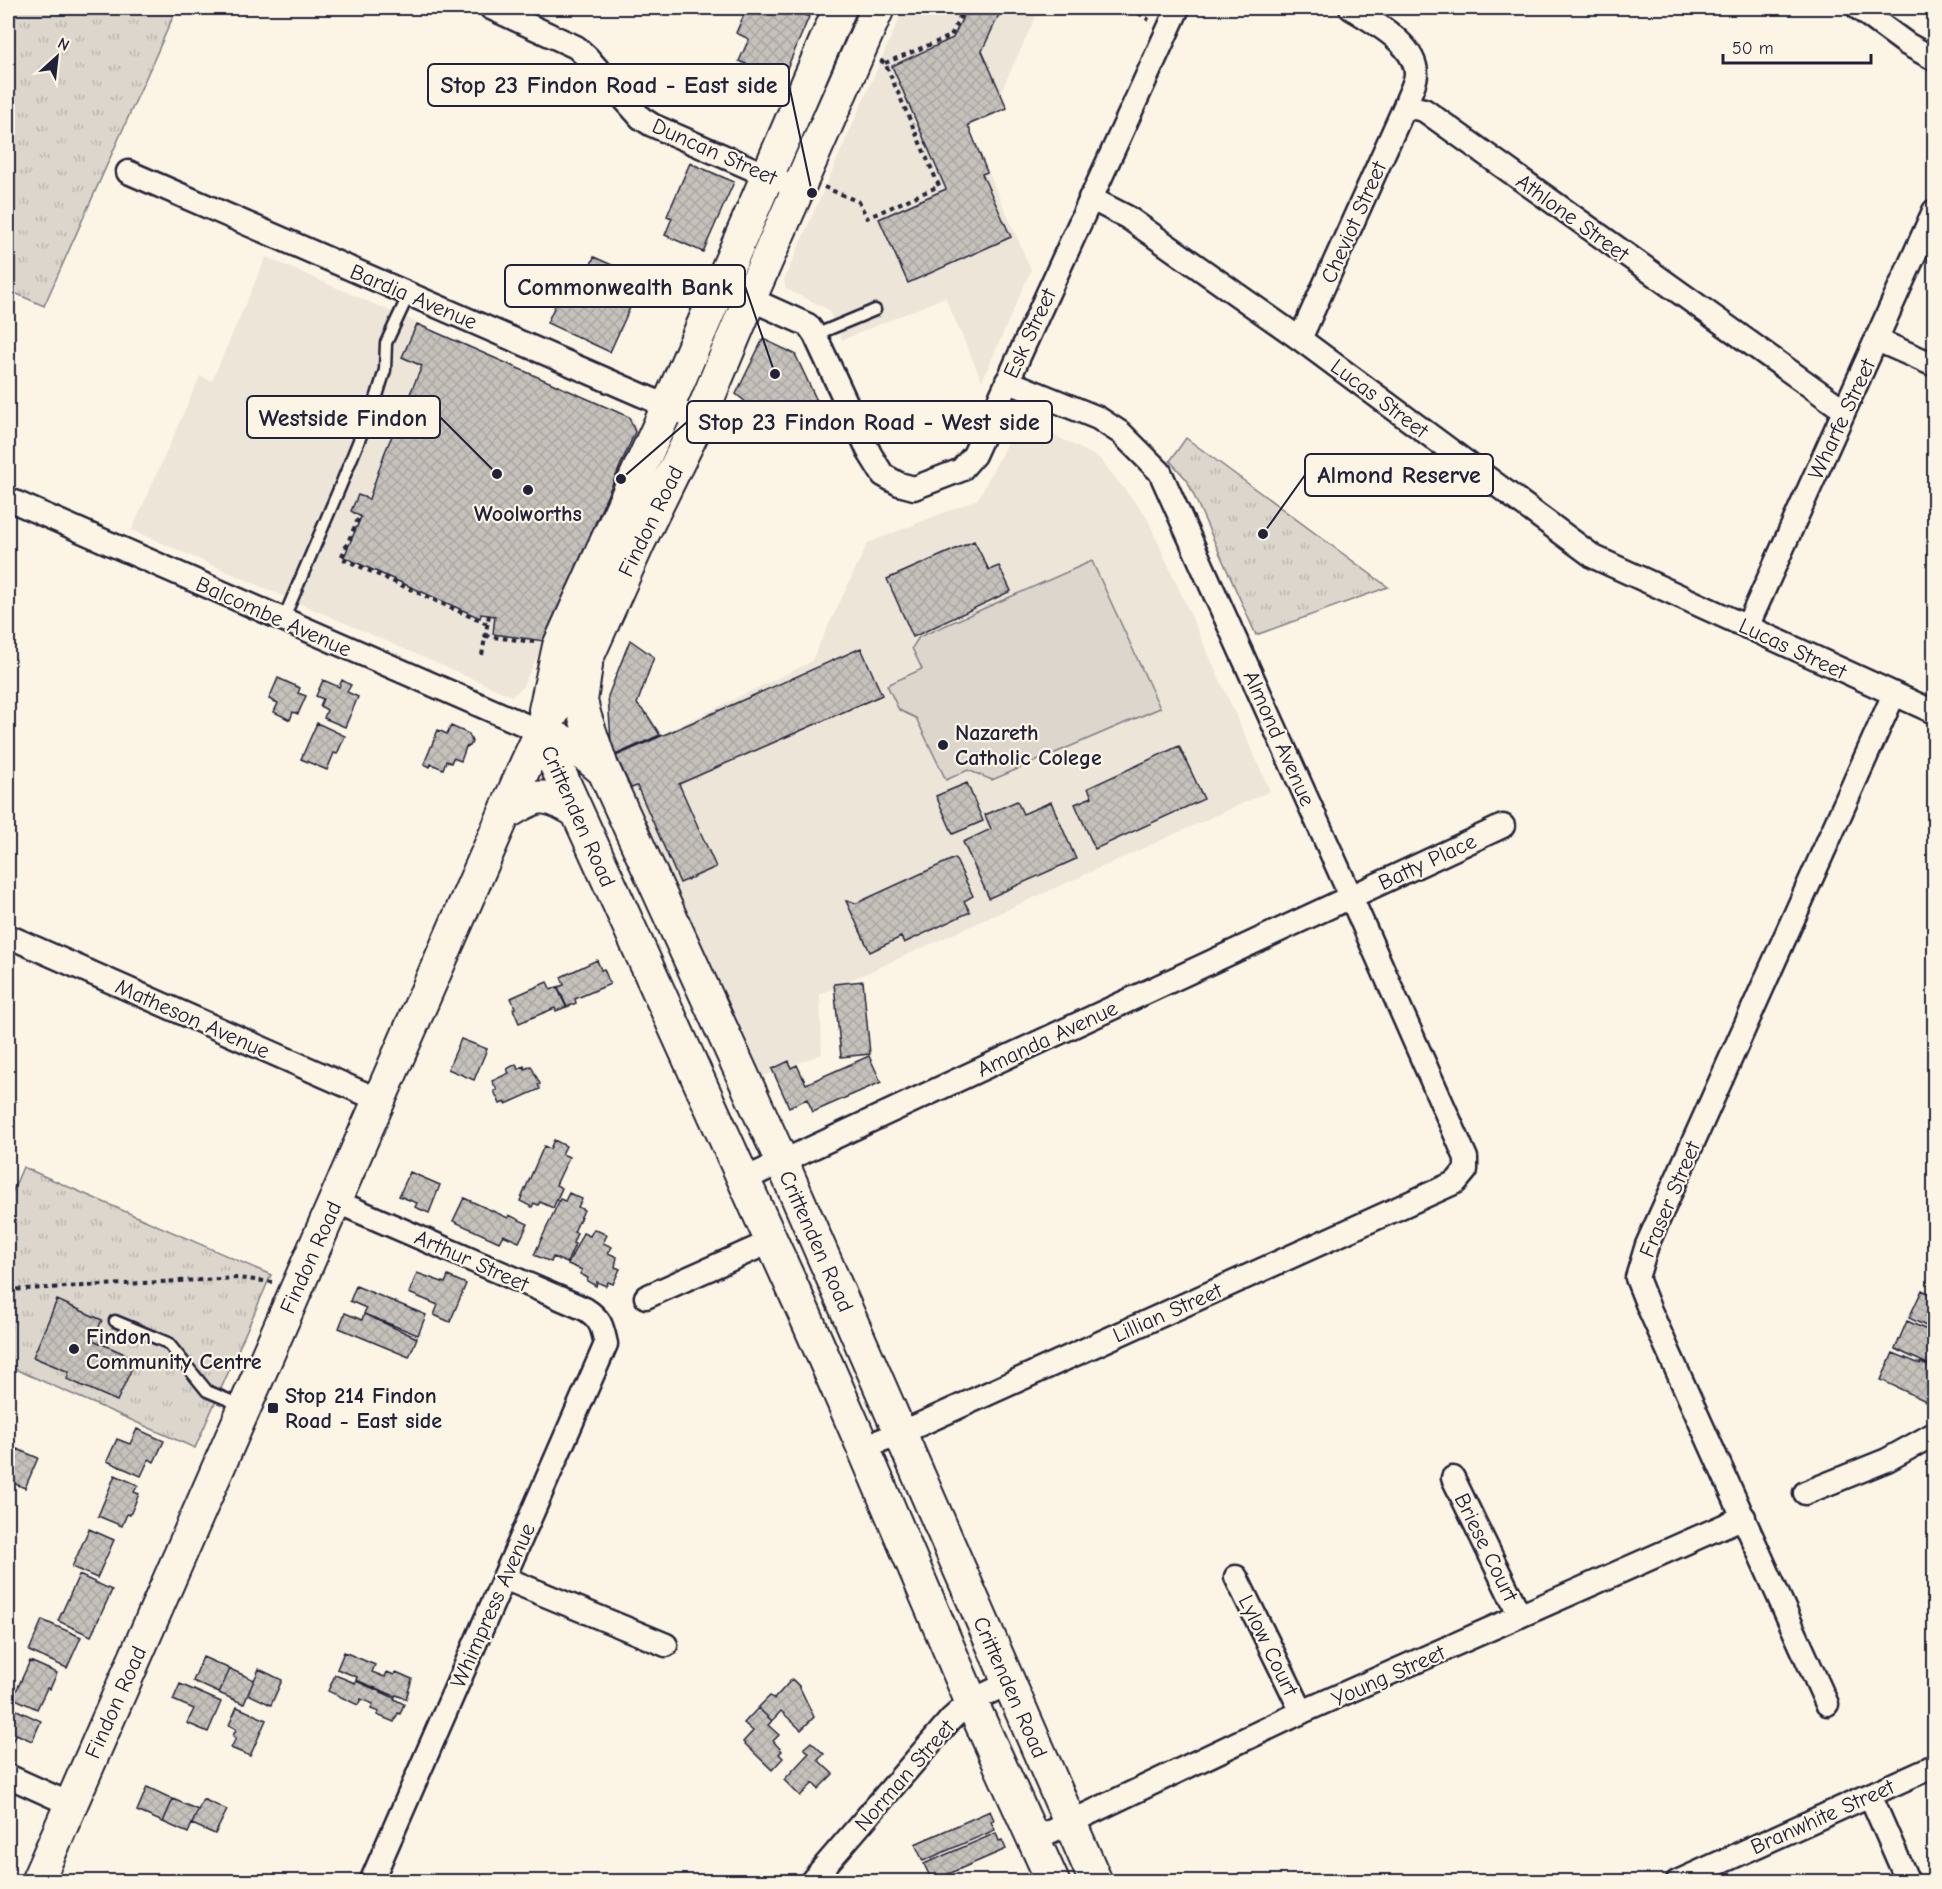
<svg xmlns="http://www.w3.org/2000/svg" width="1942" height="1889" font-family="'Comic Neue',sans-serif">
	<defs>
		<pattern id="park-tufts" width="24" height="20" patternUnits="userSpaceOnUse" patternTransform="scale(1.5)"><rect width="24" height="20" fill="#dcd6cc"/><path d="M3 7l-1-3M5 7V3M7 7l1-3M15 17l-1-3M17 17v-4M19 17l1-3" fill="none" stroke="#bcb7b0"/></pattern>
		<pattern id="building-cross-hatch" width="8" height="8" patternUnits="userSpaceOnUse" patternTransform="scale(1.5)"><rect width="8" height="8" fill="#c6c1bb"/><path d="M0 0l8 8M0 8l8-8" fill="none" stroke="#aaa6a2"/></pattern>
	</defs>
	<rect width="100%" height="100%" fill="#fcf5e5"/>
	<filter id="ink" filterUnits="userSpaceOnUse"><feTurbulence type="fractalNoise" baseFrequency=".0167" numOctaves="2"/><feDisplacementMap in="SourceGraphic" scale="12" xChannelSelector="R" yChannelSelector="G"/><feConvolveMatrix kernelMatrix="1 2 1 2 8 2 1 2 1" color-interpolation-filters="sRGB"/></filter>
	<g filter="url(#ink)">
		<path fill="#ece5d8" d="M 904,8 L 1040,8 L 1001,91 L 1007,108 L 968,125 L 1031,270 L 982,381 L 945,297 L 842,340 L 828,309 L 786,289 L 784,280 Z
			M 266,257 L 632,417 L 637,429 L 543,644 L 522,688 L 512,696 L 132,530 L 200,376 L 212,381 Z
			M 1032,424 L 1099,458 L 1146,516 L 1270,791 L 820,994 L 822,1054 L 754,1080 L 615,755 L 660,735 L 811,662 L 868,543 L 978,499 L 1016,426 Z"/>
		<path fill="#dcd6cc" stroke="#7f7c84" stroke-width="1.5" d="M 1092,561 L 1160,708 L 992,780 L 968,770 L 946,780 L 916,718 L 899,710 L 887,685 L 922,669 L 912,648 L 919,637 Z"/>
		<path fill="url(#park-tufts)" stroke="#7f7c84" stroke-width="1.5" d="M 8,8 L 177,8 L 44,306 L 8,290 Z
			M 1186,438 L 1388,587 L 1256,635 L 1187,480 L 1170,461 Z
			M 23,1167 L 271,1275 L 195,1448 L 8,1366 L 8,1202 Z"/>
		<path fill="url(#building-cross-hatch)" stroke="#22223b" stroke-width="1.5" d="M 747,8 L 789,8 L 809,17 L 782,80 L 739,61 L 749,39 L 736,33 Z
			M 789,8 L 813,8 L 809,17 Z
			M 967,8 L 1002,8 L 982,51 L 1007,108 L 968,125 L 987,172 L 982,174 L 1011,237 L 908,283 L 879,219 L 946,189 L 892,66 L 953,38 Z
			M 690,163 L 734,182 L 703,252 L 665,235 L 672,218 L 667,216 Z
			M 594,257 L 643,279 L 610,352 L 547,323 L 567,280 L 574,283 L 581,269 L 588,272 Z
			M 417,324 L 629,417 L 635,432 L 544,641 L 493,634 L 495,616 L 481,614 L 480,618 L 344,557 L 361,517 L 351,511 L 358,495 L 369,499 L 385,452 L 422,366 L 402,357 Z
			M 763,339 L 795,354 L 817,401 L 773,424 L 736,394 Z
			M 974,541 L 989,570 L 999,566 L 1011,591 L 913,637 L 887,579 Z
			M 630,640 L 654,657 L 637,704 L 648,716 L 660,735 L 615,755 L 611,742 L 608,696 Z
			M 861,648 L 882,695 L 679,784 L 716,867 L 680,883 L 637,786 L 631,788 L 616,756 Z
			M 278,678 L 300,688 L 298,693 L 306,696 L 298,714 L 293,712 L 290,720 L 274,712 L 278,703 L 269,699 Z
			M 323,680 L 339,687 L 342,680 L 351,685 L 347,692 L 358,697 L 345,727 L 324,718 L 327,710 L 320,706 L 323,699 L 316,696 Z
			M 317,723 L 345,736 L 337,754 L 334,753 L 327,770 L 301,759 Z
			M 451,726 L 469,734 L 471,739 L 472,742 L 470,746 L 466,747 L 461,761 L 453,758 L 451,763 L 446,761 L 443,769 L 431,764 L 430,767 L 424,764 L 438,730 L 447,734 Z
			M 1179,746 L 1204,799 L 1095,849 L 1075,804 L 1092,797 L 1088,788 Z
			M 967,783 L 983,821 L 953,834 L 936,796 Z
			M 1017,801 L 1023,814 L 1051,802 L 1076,859 L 989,898 L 963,842 L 991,829 L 985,815 Z
			M 955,858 L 973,896 L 964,901 L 970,912 L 904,943 L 901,937 L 870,952 L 846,901 L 857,903 Z
			M 597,960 L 601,970 L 604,969 L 610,984 L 575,999 L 576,1003 L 567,1007 L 558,987 L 564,985 L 561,977 Z
			M 863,981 L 870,1054 L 841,1057 L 834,984 Z
			M 547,982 L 551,990 L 557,987 L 566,1007 L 556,1011 L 555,1008 L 519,1023 L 513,1009 L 515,1008 L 511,998 Z
			M 461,1039 L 487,1049 L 474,1080 L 448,1069 Z
			M 869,1056 L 881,1082 L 813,1112 L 807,1099 L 789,1107 L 772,1069 L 789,1061 L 791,1068 L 797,1065 L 806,1084 Z
			M 516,1064 L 518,1069 L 524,1066 L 525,1069 L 531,1066 L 540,1084 L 538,1085 L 540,1089 L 506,1104 L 505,1102 L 500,1104 L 494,1091 L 497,1090 L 492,1081 L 509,1073 L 507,1069 Z
			M 554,1140 L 566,1146 L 562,1154 L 569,1157 L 556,1185 L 562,1188 L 553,1208 L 540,1202 L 538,1205 L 534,1203 L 532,1207 L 520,1201 L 544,1146 L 550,1149 Z
			M 410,1172 L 440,1185 L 429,1213 L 415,1207 L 417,1203 L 399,1196 Z
			M 569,1193 L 582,1199 L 578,1207 L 584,1210 L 574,1232 L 577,1233 L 573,1243 L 575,1244 L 567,1263 L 553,1257 L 551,1262 L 534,1255 L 560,1199 L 565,1201 Z
			M 464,1198 L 508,1218 L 509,1215 L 528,1224 L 519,1242 L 503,1235 L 499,1242 L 453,1221 Z
			M 594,1229 L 607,1235 L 603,1243 L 612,1247 L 608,1253 L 617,1257 L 615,1267 L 620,1269 L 613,1284 L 608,1282 L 606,1286 L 597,1282 L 596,1286 L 587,1281 L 588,1278 L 580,1274 L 582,1270 L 568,1264 L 583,1233 L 590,1236 Z
			M 417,1273 L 445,1283 L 448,1276 L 466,1284 L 450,1322 L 434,1315 L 438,1305 L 409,1293 Z
			M 356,1286 L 426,1315 L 418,1335 L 364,1314 L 366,1308 L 350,1301 Z
			M 1922,1290 L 1934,1296 L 1934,1330 L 1909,1318 Z
			M 57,1300 L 102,1320 L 93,1340 L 136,1359 L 117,1401 L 67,1379 L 69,1372 L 33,1357 Z
			M 345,1313 L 362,1320 L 364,1314 L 417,1338 L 409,1357 L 339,1328 Z
			M 1907,1321 L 1934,1333 L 1934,1332 L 1934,1367 L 1895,1349 Z
			M 1893,1353 L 1920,1364 L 1920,1362 L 1934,1369 L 1934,1394 L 1932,1392 L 1928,1402 L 1881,1380 Z
			M 137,1429 L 164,1441 L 154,1462 L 149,1459 L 141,1476 L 107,1461 L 117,1439 L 130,1444 Z
			M 17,1449 L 38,1458 L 25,1488 L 8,1481 L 8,1471 Z
			M 115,1475 L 138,1485 L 134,1492 L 139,1494 L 130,1515 L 127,1514 L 122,1526 L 98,1516 Z
			M 89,1529 L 114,1540 L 97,1578 L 72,1567 Z
			M 79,1575 L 112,1590 L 91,1636 L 58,1621 Z
			M 42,1620 L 81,1637 L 67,1668 L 29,1651 Z
			M 344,1652 L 375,1665 L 372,1672 L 385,1677 L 387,1672 L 394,1675 L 396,1672 L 412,1679 L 406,1699 L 396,1695 L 395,1696 L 356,1680 L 357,1677 L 337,1669 Z
			M 203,1657 L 230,1669 L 219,1693 L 193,1681 Z
			M 30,1661 L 57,1673 L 50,1689 L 47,1688 L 37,1709 L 13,1698 Z
			M 230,1669 L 254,1680 L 244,1704 L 219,1693 Z
			M 259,1669 L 282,1680 L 271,1705 L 248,1694 Z
			M 335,1675 L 355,1683 L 356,1681 L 395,1698 L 394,1699 L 404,1704 L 400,1714 L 398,1713 L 394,1722 L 377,1715 L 379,1712 L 371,1709 L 373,1704 L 361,1699 L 358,1705 L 328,1691 Z
			M 792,1679 L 799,1686 L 814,1717 L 801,1730 L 781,1711 L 772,1721 L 758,1708 L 770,1696 L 774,1699 Z
			M 180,1684 L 221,1702 L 208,1732 L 187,1723 L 194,1709 L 173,1700 Z
			M 8,1706 L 41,1721 L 32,1741 L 16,1734 L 8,1750 Z
			M 237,1707 L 266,1720 L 250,1756 L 231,1748 L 236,1738 L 233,1736 L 236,1729 L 229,1725 Z
			M 758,1708 L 772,1721 L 768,1725 L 779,1735 L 773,1741 L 782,1751 L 779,1754 L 783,1758 L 772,1770 L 743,1742 L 753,1731 L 744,1723 Z
			M 811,1742 L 824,1754 L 818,1760 L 833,1774 L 818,1789 L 813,1783 L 800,1796 L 784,1780 L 809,1753 L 804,1748 Z
			M 147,1787 L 173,1799 L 163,1822 L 137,1811 Z
			M 173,1799 L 198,1810 L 188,1833 L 163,1822 Z
			M 203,1799 L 227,1810 L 215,1834 L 192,1824 Z
			M 990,1811 L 994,1820 L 991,1822 L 995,1830 L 923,1861 L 915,1844 Z
			M 996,1833 L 999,1841 L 1002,1840 L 1006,1849 L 932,1881 L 924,1864 Z"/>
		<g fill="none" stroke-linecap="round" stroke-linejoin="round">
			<defs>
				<path id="service" d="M 815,335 L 875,310
					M 283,620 L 340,487 L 377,396 L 385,370 L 386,343 L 409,294
					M 115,1321 L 168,1343 L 207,1391 L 243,1406"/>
				<path id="minor" d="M 491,8 L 576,47 L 587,57 L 641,118 L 652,125 L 780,181
					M 1351,8 C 1373,22 1416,44 1416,74 C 1416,83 1408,96 1405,106 L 1424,110 L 1844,410
					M 1858,8 L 1907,44 L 1934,59
					M 128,172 L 699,420
					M 1090,198 L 1127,217 L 1300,339 L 1594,557 L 1934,712
					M 737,293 L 808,325 L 815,335 L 870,454 L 883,475 L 899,484 L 914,488 L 961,470 L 974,455 L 1178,8
					M 1300,339 L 1405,106
					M 1877,340 L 1934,365
					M 8,499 L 541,732
					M 1747,627 L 1934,211
					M 8,936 L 379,1100
					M 743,1180 L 1503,826
					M 335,1201 L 585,1309 C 601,1319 602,1326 606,1344 L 371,1882
					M 646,1297 L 772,1241
					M 863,1447 L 901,1433 L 1456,1182 L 1466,1170 L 1466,1158 L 1351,897 L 1160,472 L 1121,433 L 1098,418 L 1007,381
					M 1453,1478 L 1520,1616
					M 1805,1493 L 1887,1460 L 1934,1434
					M 1236,1577 L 1302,1712
					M 504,1578 L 666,1645
					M 1827,1704 L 1648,1306 L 1637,1278 L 1647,1245 L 1894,694
					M 8,1776 L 70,1804
					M 1870,1795 L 1908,1882
					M 1035,1839 L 1302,1712 L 1744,1517
					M 811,1882 L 951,1719 L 971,1701 L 1009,1683
					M 1677,1882 L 1934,1766"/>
				<path id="secondary" d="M 586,665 L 581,701 L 585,717 L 603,770
					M 545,710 L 559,646 L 668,406 L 840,8
					M 541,732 C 571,743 580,750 604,771 L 782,1162 L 1096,1882
					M 541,732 L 805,1315 L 863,1447 L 971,1701 L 1053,1882
					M 505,814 C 537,794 543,791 576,811
					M 37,1882 L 527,762 L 541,732 L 587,658 L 639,542 L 699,420 L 750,298 L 878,8"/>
			</defs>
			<use href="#service" stroke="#22223b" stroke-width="15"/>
			<use href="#minor" stroke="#22223b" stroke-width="27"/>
			<use href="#secondary" stroke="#22223b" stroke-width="36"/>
			<path stroke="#22223b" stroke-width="4" stroke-dasharray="4.5 4.5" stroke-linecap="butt" d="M 1131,8 L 1149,20
				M 885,63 L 951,36 L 964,8
				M 824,187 L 859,202 L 867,218 L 939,186 L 885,63 L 879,60
				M 358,519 L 341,558 L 487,624
				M 485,636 L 534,642
				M 482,655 L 489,615
				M 8,1290 L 238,1278 L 272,1282"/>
			<use href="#service" stroke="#fcf5e5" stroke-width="10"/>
			<use href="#minor" stroke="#fcf5e5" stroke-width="22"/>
			<use href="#secondary" stroke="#fcf5e5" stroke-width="32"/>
		</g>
	</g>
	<g fill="#22223b" stroke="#fcf5e5" stroke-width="2">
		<circle cx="528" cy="490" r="6"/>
		<circle cx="943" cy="745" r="6"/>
		<circle cx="74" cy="1349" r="6"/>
		<rect x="267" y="1402" width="12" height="12" rx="3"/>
	</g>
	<g text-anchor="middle" stroke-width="4.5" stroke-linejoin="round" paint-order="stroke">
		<g font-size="22" fill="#22223b" stroke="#fcf5e5">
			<text transform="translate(715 151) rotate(24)" y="8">Duncan Street</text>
			<text transform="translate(1573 217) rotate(36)" y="8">Athlone Street</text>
			<text transform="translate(1353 222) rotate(-66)" y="8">Cheviot Street</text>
			<text transform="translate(414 296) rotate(23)" y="8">Bardia Avenue</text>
			<text transform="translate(1029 333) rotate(-65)" y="8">Esk Street</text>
			<text transform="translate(1380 398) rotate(37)" y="8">Lucas Street</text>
			<text transform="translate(1841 419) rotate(-65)" y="8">Wharfe Street</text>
			<text transform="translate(650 521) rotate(-64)" y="8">Findon Road</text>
			<text transform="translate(274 616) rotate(24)" y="8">Balcombe Avenue</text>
			<text transform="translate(1793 648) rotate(25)" y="8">Lucas Street</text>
			<text transform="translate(1280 738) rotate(66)" y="8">Almond Avenue</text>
			<text transform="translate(579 816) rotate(66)" y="8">Crittenden Road</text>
			<text transform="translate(1427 861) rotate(-25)" y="8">Batty Place</text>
			<text transform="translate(193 1018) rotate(24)" y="8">Matheson Avenue</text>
			<text transform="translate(1047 1038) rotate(-25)" y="8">Amanda Avenue</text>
			<text transform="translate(1669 1199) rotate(-67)" y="8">Fraser Street</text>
			<text transform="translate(817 1241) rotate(66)" y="8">Crittenden Road</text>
			<text transform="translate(310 1257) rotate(-66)" y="8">Findon Road</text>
			<text transform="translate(472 1260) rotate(24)" y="8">Arthur Street</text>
			<text transform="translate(1167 1312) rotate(-24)" y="8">Lillian Street</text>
			<text transform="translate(1487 1547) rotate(64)" y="8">Briese Court</text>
			<text transform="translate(492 1605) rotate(-66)" y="8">Whimpress Avenue</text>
			<text transform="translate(1269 1645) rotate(64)" y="8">Lylow Court</text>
			<text transform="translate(1388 1675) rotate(-24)" y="8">Young Street</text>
			<text transform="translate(1011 1687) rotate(66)" y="8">Crittenden Road</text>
			<text transform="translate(115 1702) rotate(-66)" y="8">Findon Road</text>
			<text transform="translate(904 1775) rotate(-49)" y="8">Norman Street</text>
			<text transform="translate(1822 1816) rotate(-24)" y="8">Branwhite Street</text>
		</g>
		<g font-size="22" font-weight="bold" fill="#22223b" stroke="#fcf5e5" text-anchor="start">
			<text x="528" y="521" text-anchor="middle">Woolworths</text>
			<text x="955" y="740">Nazareth<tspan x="955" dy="25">Catholic Colege</tspan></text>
			<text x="86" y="1344">Findon<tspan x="86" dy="25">Community Centre</tspan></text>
			<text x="285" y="1403">Stop 214 Findon<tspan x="285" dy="25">Road - East side</tspan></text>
		</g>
	</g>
	<path fill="none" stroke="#22223b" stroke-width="2" d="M812 193L789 85M775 374L745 286M497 474L440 417M621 479L687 422M1263 534L1305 475"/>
	<g fill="#22223b" stroke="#fcf5e5" stroke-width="2">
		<circle cx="812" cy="193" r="6"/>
		<circle cx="775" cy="374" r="6"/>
		<circle cx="497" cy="474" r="6"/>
		<circle cx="621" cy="479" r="6"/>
		<circle cx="1263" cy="534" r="6"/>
	</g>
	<g fill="#fcf5e5" stroke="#22223b" stroke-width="2">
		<rect x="428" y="64" width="361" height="42" rx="6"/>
		<rect x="505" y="265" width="240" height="42" rx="6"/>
		<rect x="247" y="396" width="193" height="42" rx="6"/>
		<rect x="687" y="401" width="365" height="42" rx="6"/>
		<rect x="1305" y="454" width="188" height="42" rx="6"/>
	</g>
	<g font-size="24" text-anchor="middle" font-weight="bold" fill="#22223b">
		<text x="609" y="93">Stop 23 Findon Road - East side</text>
		<text x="625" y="295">Commonwealth Bank</text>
		<text x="343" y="426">Westside Findon</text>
		<text x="869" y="430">Stop 23 Findon Road - West side</text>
		<text x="1399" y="483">Almond Reserve</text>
	</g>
	<rect width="1942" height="1889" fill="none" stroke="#fcf5e5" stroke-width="30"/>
	<rect x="15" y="15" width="1912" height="1859" fill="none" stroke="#22223b" stroke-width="2" filter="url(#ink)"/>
	<g transform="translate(57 57) rotate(27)" stroke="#fcf5e5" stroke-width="4.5" paint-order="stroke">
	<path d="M0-4.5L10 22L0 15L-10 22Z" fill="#22223b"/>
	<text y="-9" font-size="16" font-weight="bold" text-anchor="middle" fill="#22223b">N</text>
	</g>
	<path d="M1723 54v9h148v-9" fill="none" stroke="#22223b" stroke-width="3"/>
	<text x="1732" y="54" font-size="18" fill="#22223b" stroke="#fcf5e5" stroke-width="4.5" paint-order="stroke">50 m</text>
</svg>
